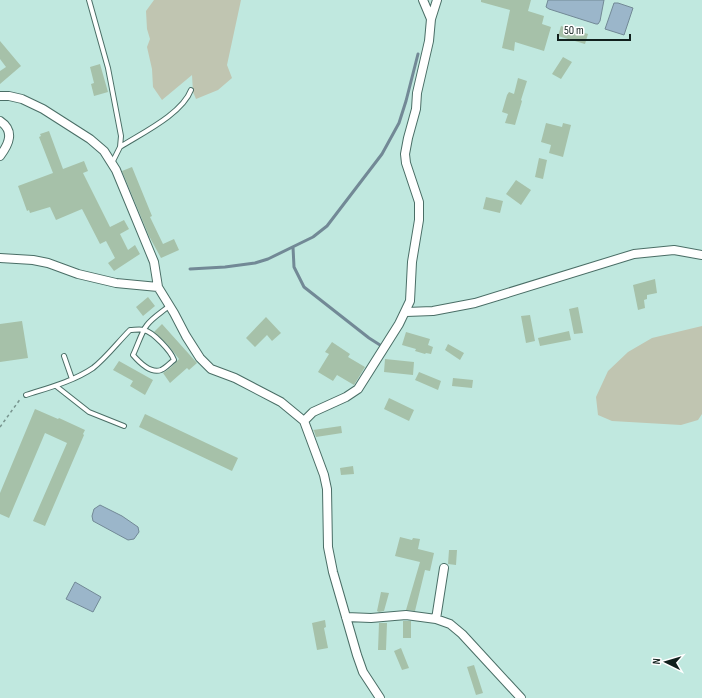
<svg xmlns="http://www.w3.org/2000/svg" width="702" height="698" font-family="'Sofia Sans Condensed',sans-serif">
	<rect width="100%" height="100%" fill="#c0e8df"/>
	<path fill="#c0c5b1" d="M 154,0 L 241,0 L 227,65 L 232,78 L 218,90 L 196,99 L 193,92 L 192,75 L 162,100 L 153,87 L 152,69 L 147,47 L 150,39 L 147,29 L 146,11 Z
		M 702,326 L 702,414 L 698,420 L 681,425 L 612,421 L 598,415 L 596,397 L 608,371 L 628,352 L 652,338 Z"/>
	<path fill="#9bb6ca" stroke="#728996" d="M 548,0 L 604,0 L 600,21 L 598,24 L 596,24 L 549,9 L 546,7 Z
		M 614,3 L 618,3 L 633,8 L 624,35 L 605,29 Z
		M 100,505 L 122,516 L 138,527 L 139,532 L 134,539 L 128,540 L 93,521 L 92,516 L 94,509 Z
		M 75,582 L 101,597 L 93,612 L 66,599 Z"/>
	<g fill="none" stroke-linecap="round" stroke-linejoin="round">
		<path stroke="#728996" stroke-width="3" d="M 293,247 L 294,267 L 304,287 L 369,338 L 380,345
			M 190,269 L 225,267 L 255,263 L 268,259 L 313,237 L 327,226 L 382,154 L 399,123 L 406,101 L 418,54"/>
	</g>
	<path fill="#a6c1a9" d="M 481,0 L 531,0 L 528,11 L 544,16 L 542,24 L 551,27 L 544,51 L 515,42 L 514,51 L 502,48 L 510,10 L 481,2 Z
		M 561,26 L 588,34 L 585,44 L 558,36 Z
		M 0,41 L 21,66 L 0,84 L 0,71 L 6,67 L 0,59 Z
		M 563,57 L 572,62 L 561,79 L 552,74 Z
		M 100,64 L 108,92 L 94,96 L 91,84 L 94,83 L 90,67 Z
		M 518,78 L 527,81 L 521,100 L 522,101 L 515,125 L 505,123 L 508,114 L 502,112 L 507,95 L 509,92 L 514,94 Z
		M 546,123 L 562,127 L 563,123 L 571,125 L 563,157 L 549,153 L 551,145 L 541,142 Z
		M 49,131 L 63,169 L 84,161 L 88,171 L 83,173 L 110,227 L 124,220 L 129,229 L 120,234 L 128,250 L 135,245 L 140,254 L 114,271 L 108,263 L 115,258 L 106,241 L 100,244 L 82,209 L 56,220 L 50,207 L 30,213 L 29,210 L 27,211 L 18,186 L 53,173 L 39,137 L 41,136 L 40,134 Z
		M 539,158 L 547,160 L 543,179 L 535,177 Z
		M 132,167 L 152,216 L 150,217 L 163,244 L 174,239 L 179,250 L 161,258 L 149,236 L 122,171 Z
		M 516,180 L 531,190 L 521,205 L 506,194 Z
		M 486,197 L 503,201 L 500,213 L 483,209 Z
		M 655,279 L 657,293 L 647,295 L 647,299 L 644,300 L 645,308 L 638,310 L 633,285 Z
		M 148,297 L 155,306 L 143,316 L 136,307 Z
		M 578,307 L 583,333 L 574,334 L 569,309 Z
		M 530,315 L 535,341 L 526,343 L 521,316 Z
		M 266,317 L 281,333 L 272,341 L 267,335 L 255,347 L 246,338 Z
		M 22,321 L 28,358 L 0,362 L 0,324 Z
		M 162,324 L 197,363 L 189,370 L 187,368 L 170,383 L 163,373 L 170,368 L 179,359 L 168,345 L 154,332 Z
		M 569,331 L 571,340 L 540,346 L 538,338 Z
		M 406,332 L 430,339 L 428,345 L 433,347 L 431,354 L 426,353 L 425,354 L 415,351 L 416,349 L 402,345 Z
		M 332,342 L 350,354 L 348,357 L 365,367 L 354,385 L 337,375 L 333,381 L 318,372 L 329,354 L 325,352 Z
		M 448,344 L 464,353 L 460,360 L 445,350 Z
		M 385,359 L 414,362 L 413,375 L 384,372 Z
		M 119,361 L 153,380 L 145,395 L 130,386 L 133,381 L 113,370 Z
		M 419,372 L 441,381 L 438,390 L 415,380 Z
		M 453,378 L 473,380 L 472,388 L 452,386 Z
		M 389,398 L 414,410 L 409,421 L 384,409 Z
		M 35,409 L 58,419 L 59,418 L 85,430 L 83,434 L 84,435 L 45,526 L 33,521 L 67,443 L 45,433 L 9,518 L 0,514 L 0,493 Z
		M 145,414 L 238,458 L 232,471 L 139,427 Z
		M 341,426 L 342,433 L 316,437 L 314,431 L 313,430 Z
		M 353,466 L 354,474 L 341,475 L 340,468 Z
		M 400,537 L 412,540 L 413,538 L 420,539 L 418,549 L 434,553 L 430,571 L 425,570 L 415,611 L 406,610 L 420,562 L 395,556 Z
		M 449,550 L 457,550 L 456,565 L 448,564 Z
		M 381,592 L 389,593 L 384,611 L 379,612 L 377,611 Z
		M 325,620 L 326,627 L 324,628 L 328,648 L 317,650 L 312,623 Z
		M 403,621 L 411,621 L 411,638 L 403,638 Z
		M 379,623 L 387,623 L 386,650 L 378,650 Z
		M 401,648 L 409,668 L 402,670 L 394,651 Z
		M 474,665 L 483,693 L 476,695 L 467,667 Z"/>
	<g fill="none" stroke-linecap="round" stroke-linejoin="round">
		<defs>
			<path id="lane" d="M 89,0 L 108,68 L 121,136 L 120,147 L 112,163
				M 120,147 C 142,133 182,114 191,90
				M 64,356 L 72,379
				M 56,386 L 89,412 L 124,426
				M 26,395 C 48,388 74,381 93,368 C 106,358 118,342 130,330 C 134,330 140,329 144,330 C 153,332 171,351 174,360 C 170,363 166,368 161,370 C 150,374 139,362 133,355 C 137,347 142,331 147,325 C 152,318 162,312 169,306"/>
			<path id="street" d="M 431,19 L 437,0
				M 0,96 L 9,96 L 22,99 L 43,109 L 90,139 L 104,151 L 116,170 L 154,262 L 158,287 L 174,313 L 186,336 L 200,358 L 211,369 L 235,378 L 281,402 L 304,421 L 324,475 L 327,489 L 328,547 L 333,572 L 357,655 L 363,672 L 380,698
				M 0,121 C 15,131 9,144 0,156
				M 0,258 L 33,260 L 48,263 L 78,274 L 116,283 L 158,287
				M 406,312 L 433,311 L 475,303 L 634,254 L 674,250 L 702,255
				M 304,421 L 313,412 L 346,397 L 358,389 L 399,324 L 410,301 L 412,262 L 419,220 L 419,202 L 406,163 L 405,154 L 408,138 L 416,109 L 417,93 L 429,41 L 431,19 L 423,0
				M 346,617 L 371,618 L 406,615 L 436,619 L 450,624 L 462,634 L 521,698
				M 436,619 L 444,568"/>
		</defs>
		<use href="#lane" stroke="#4a6e66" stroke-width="6"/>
		<use href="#street" stroke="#4a6e66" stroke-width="10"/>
		<path stroke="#77948e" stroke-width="1.5" stroke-dasharray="3 3" stroke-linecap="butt" d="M 0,427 L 21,398"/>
		<use href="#lane" stroke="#fff" stroke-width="4"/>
		<use href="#street" stroke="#fff" stroke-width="8"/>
	</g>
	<g transform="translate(666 662) rotate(275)" stroke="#ffffff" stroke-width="3" paint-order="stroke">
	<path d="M0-3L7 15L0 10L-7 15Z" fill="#11201d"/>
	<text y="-6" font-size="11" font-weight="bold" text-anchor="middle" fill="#11201d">N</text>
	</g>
	<path d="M558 34v6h72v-6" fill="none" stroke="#11201d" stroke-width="2"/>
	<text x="564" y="34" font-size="12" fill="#11201d" stroke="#ffffff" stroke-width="3" paint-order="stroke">50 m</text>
</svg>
